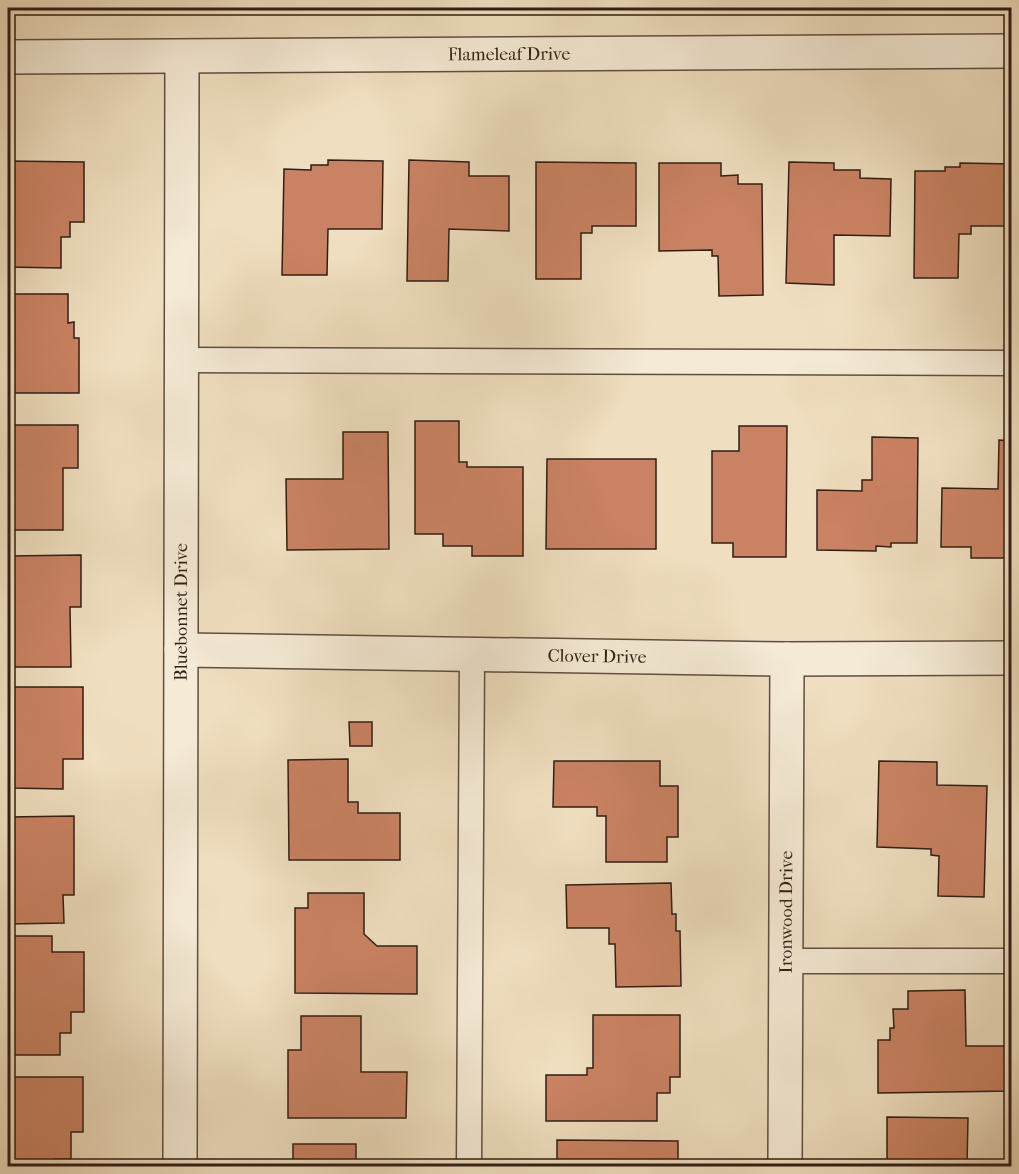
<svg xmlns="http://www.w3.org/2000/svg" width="1019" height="1174" font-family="'IM FELL French Canon',serif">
	<rect width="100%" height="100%" fill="#efdebf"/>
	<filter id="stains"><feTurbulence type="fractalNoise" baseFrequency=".00333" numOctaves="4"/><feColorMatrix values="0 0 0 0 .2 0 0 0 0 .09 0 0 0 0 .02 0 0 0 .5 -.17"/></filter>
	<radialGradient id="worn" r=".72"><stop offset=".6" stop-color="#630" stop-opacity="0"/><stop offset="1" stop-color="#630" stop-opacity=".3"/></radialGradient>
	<path fill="#c98263" stroke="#311e16" stroke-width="1.5" d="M 328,160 L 383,161 L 382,229 L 328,229 L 327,275 L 282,275 L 284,169 L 311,170 L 311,165 L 328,165 Z
		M 409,160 L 469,162 L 469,176 L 509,176 L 509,231 L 449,229 L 448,281 L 407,281 Z
		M 8,161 L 84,162 L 84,222 L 70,222 L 70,237 L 61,237 L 61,268 L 8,267 Z
		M 536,162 L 636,163 L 636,226 L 592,226 L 592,233 L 581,233 L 581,279 L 536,279 Z
		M 789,162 L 834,163 L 834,170 L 860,170 L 860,178 L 891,179 L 890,236 L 834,235 L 834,285 L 786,283 Z
		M 659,163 L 721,163 L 721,176 L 738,175 L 738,184 L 762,184 L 763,295 L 719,296 L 718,256 L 712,256 L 712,250 L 659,251 Z
		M 960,163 L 1012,164 L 1012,226 L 971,226 L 971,234 L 959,234 L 958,278 L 914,278 L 915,171 L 945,171 L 945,167 L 960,167 Z
		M 8,294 L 68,294 L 68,323 L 74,322 L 74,338 L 79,338 L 79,393 L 14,393 L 14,350 L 8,350 Z
		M 415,421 L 459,421 L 459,462 L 467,462 L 467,467 L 523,467 L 523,556 L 472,556 L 472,546 L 443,546 L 443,534 L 415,534 Z
		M 8,425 L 78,425 L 78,468 L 63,468 L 63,530 L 8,530 Z
		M 739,426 L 787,426 L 786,557 L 733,557 L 733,543 L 712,543 L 712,451 L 739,451 Z
		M 343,432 L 388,432 L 389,549 L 287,550 L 286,479 L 343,479 Z
		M 872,437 L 918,438 L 917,543 L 891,543 L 891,547 L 876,546 L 876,551 L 817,550 L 817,490 L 862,491 L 862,480 L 872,480 Z
		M 999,440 L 1012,441 L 1012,558 L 971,558 L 971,547 L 941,547 L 942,488 L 998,489 Z
		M 547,459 L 656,459 L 656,549 L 546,549 Z
		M 81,555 L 81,607 L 70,607 L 71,667 L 8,667 L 8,556 Z
		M 8,687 L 83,687 L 83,759 L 63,759 L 63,789 L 11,788 Z
		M 349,722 L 372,722 L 372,746 L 350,746 Z
		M 348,759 L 348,802 L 358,802 L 358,813 L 400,813 L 400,860 L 289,860 L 288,760 Z
		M 554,761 L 660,761 L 660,786 L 678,786 L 678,837 L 667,837 L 667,862 L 606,862 L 606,816 L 597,816 L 597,807 L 553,807 Z
		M 879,761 L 937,762 L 937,785 L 987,786 L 984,897 L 938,896 L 939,856 L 931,855 L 931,849 L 877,847 Z
		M 1010,764 L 1012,764 L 1012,879 L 1009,879 Z
		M 74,816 L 74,895 L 63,895 L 64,923 L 8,924 L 8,817 Z
		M 671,883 L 672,914 L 676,914 L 676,931 L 680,931 L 681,986 L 616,987 L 615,944 L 609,944 L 609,928 L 567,928 L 566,885 Z
		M 308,893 L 364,893 L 364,934 L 377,946 L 417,946 L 417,994 L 295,993 L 295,908 L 308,908 Z
		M 8,936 L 52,936 L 52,952 L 84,952 L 84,1012 L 71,1012 L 71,1033 L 60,1033 L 60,1055 L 8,1055 Z
		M 965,990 L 966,1046 L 1012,1046 L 1012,1091 L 878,1093 L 878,1040 L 890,1040 L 890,1028 L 894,1028 L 893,1009 L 908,1009 L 908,991 Z
		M 593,1015 L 680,1015 L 680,1077 L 670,1077 L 670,1093 L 657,1093 L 657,1121 L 546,1121 L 546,1075 L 587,1075 L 587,1068 L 593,1068 Z
		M 301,1016 L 361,1016 L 361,1072 L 407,1072 L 406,1118 L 288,1118 L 288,1050 L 301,1050 Z
		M 8,1077 L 83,1077 L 83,1132 L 71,1132 L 71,1159 L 54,1159 L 54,1166 L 8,1166 Z
		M 887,1117 L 968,1118 L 967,1166 L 887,1166 Z
		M 557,1140 L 678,1141 L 678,1166 L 557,1166 Z
		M 293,1144 L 356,1144 L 356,1166 L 293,1166 Z"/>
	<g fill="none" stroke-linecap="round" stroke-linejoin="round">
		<defs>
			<path id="service" d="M 182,360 L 1012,363
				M 786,961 L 1012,961
				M 469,1166 L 472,655"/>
			<g id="minor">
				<path id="s1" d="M 8,57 L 1012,51"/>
				<path id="s2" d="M 181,650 L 787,659 L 1012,658"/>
				<path id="s3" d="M 180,1166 L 182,57"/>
				<path id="s4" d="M 785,1166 L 787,659"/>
			</g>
		</defs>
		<use href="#service" stroke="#604e40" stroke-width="27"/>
		<use href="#minor" stroke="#604e40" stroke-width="36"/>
		<use href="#service" stroke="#f5ead5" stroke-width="24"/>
		<use href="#minor" stroke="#f5ead5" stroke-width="33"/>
	</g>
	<g text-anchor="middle" stroke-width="4.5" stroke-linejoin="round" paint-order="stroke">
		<g font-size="18" fill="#311e16" stroke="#f5ead5">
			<text dy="6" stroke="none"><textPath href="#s1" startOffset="501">Flameleaf Drive</textPath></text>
			<text dy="6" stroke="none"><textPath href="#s3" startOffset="554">Bluebonnet Drive</textPath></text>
			<text dy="6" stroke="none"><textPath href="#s2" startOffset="416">Clover Drive</textPath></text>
			<text dy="6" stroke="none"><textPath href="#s4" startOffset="254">Ironwood Drive</textPath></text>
		</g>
	</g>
	<rect width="1019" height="1174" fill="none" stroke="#efdebf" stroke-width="30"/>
	<rect x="9" y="9" width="1001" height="1156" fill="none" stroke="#311e16" stroke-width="3"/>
	<rect x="15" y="15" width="989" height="1144" fill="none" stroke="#311e16" stroke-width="1.5"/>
	<rect width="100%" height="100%" filter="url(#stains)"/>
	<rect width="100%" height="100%" fill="url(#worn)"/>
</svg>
